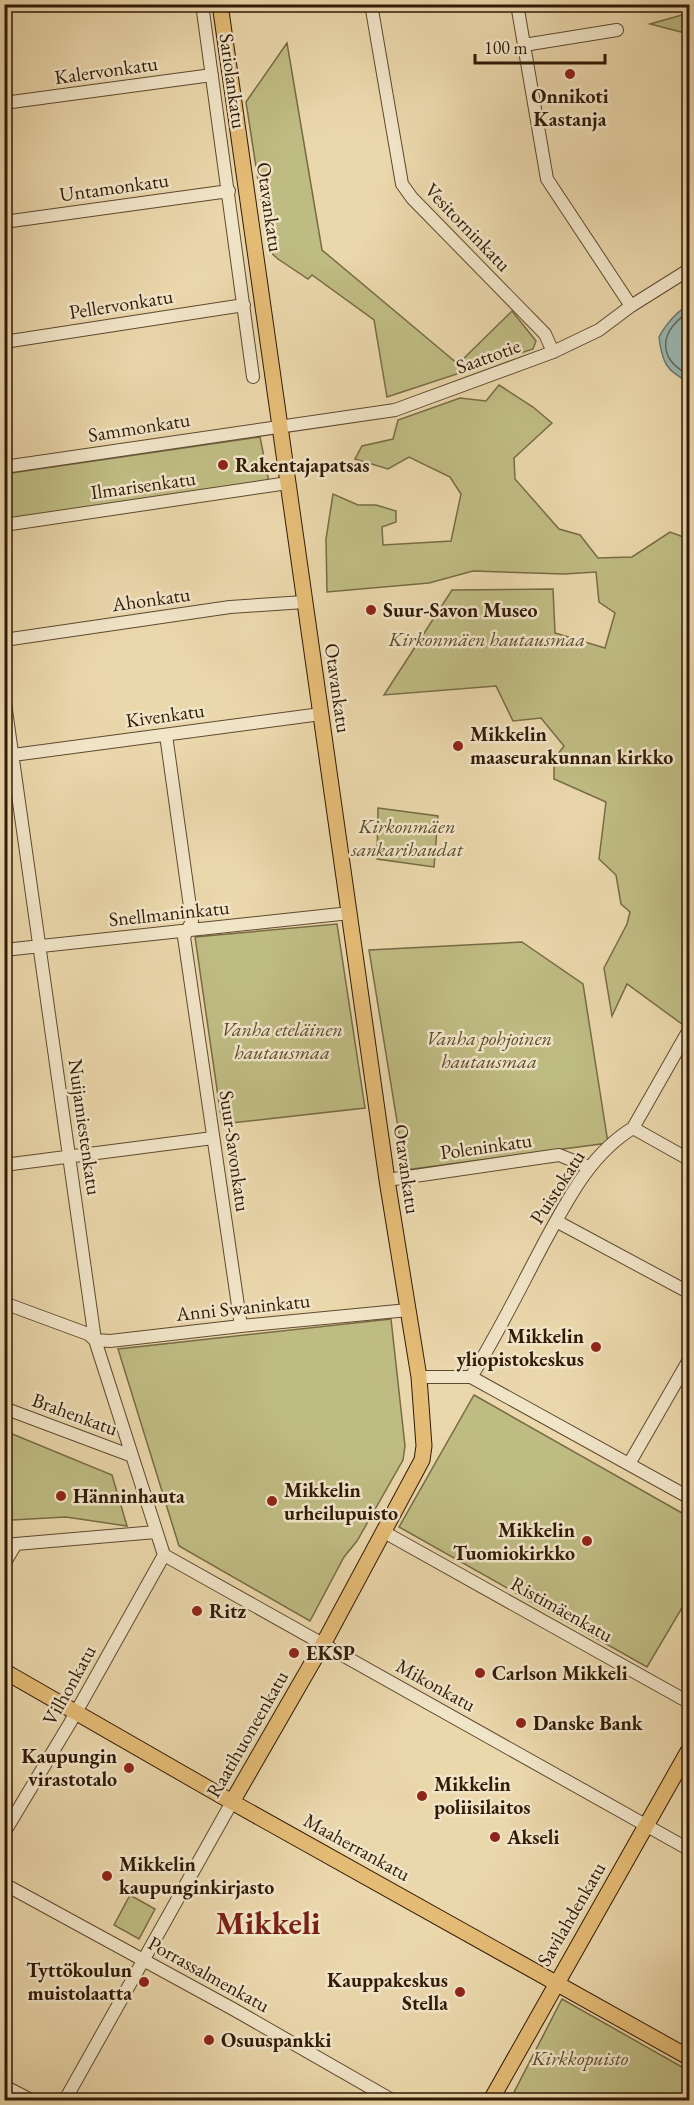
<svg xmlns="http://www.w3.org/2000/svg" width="694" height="2105" font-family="'EB Garamond',serif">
	<rect width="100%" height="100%" fill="#ead7ab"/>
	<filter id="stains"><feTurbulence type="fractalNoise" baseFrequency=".00333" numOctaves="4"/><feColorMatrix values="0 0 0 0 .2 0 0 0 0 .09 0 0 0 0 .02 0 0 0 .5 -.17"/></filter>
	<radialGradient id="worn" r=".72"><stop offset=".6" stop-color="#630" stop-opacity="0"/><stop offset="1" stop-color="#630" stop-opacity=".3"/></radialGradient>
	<path fill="#bfbc83" stroke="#786b44" stroke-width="1.5" d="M 689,13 L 689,34 L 650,24 Z
		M 287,43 L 322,250 L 458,364 L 512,311 L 536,341 L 533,349 L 387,397 L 374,320 L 312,275 L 308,279 L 278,259 L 269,251 L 246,102 Z
		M 499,385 L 533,407 L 552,423 L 514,458 L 515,479 L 559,529 L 580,535 L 598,558 L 632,557 L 670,532 L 689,539 L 690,1020 L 686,1027 L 627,984 L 612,1016 L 604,968 L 627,924 L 630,912 L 621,904 L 616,875 L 599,859 L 606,802 L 554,779 L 554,759 L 564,746 L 541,718 L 513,721 L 496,686 L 384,695 L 452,590 L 553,589 L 555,633 L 605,648 L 615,613 L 599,602 L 596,572 L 564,574 L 473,571 L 429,583 L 327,592 L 326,539 L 333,494 L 358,505 L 376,505 L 396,511 L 396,522 L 382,527 L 383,545 L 451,541 L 461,494 L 450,477 L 409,457 L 388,469 L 355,459 L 362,446 L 393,439 L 398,420 L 460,398 L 486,401 Z
		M 260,437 L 269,482 L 5,519 L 4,474 Z
		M 378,808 L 438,816 L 434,867 L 377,859 Z
		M 337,924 L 365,1108 L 222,1124 L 195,937 Z
		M 522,942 L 583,984 L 608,1143 L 405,1170 L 369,950 Z
		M 391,1319 L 405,1446 L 403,1460 L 357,1541 L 344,1557 L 310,1621 L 179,1546 L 118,1349 Z
		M 474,1395 L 689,1517 L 689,1596 L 647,1667 L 399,1527 Z
		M 5,1431 L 112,1475 L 127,1526 L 66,1517 L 12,1520 L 5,1517 Z
		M 130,1895 L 155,1909 L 139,1939 L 114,1925 Z
		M 562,1999 L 689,2071 L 689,2100 L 510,2100 Z"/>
	<path fill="#9ab7b2" stroke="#70786d" stroke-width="1.5" d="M 689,306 L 690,306 L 689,382 C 666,371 662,362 659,337 C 664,327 679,308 689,306 Z"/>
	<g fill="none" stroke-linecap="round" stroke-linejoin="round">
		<path stroke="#66685c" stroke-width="1.5" d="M 690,312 C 659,329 656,360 690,375"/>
		<defs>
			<path id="minor" d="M 202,4 L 253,377
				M 371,4 L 402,184 L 412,198 L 545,334 L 553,352
				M 517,4 L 547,179 L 631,306
				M 524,45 L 617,30
				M 4,103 L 212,75
				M 4,222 L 229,191
				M 4,342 L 244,305
				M 4,467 L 395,410 L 553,352 L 599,330 L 631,306 L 690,269
				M 4,525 L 288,483
				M 4,640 L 230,607 L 304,602
				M 4,696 L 95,1340 L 164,1555
				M 166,735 L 192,921 L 184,937 L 241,1326
				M 13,755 L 321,714
				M 4,950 L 350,913
				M 633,1128 L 690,1160
				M 4,1165 L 213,1138
				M 387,1180 L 559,1155 L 589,1167
				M 556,1221 L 690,1293
				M 4,1303 L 88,1334 L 95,1340
				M 95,1340 L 110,1341 L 241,1326 L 408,1310
				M 419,1377 L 471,1377 L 690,1498
				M 471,1377 C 498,1334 520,1288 544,1243 C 567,1201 590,1154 633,1128 L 690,1028
				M 4,1408 L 132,1456
				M 629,1464 L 690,1358
				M 384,1532 L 690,1703
				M 4,1545 L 156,1532
				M 164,1555 L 690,1850
				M 4,1564 L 16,1544
				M 4,1833 L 70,1723 L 164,1555
				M 4,1884 L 233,2009 L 392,2100
				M 4,2086 L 31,2100
				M 65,2100 L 232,1802"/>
			<path id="major" d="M 220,4 L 387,1180 L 419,1377 L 424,1446 L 422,1460 L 327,1637 L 232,1802
				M 4,1671 L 232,1802 L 690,2058
				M 491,2100 L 690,1748"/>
		</defs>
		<use href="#minor" stroke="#5f492f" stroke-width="14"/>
		<use href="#major" stroke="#311a06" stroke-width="17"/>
		<use href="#minor" stroke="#f1e5c8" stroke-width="12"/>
		<use href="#major" stroke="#e5bc76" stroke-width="15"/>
	</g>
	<g fill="#8f2418" stroke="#f1e5c8" stroke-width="2">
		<circle cx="570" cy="74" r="6"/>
		<circle cx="223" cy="465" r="6"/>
		<circle cx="371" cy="610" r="6"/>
		<circle cx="458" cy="746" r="6"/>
		<circle cx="596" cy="1347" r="6"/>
		<circle cx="61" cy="1496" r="6"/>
		<circle cx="272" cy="1501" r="6"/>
		<circle cx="587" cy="1541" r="6"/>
		<circle cx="197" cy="1611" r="6"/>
		<circle cx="294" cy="1653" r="6"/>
		<circle cx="480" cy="1673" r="6"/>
		<circle cx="521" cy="1723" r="6"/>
		<circle cx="129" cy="1768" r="6"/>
		<circle cx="422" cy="1796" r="6"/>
		<circle cx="495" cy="1837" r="6"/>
		<circle cx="107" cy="1876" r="6"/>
		<circle cx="144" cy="1982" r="6"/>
		<circle cx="460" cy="1992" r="6"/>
		<circle cx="209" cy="2040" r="6"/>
	</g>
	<g text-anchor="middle" stroke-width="5" stroke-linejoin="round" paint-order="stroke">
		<g font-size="20" fill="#311a06" stroke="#f1e5c8">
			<text transform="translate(106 70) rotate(-8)" y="7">Kalervonkatu</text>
			<text transform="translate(233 81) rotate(82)" y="7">Sariolankatu</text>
			<text transform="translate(114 187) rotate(-8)" y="7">Untamonkatu</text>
			<text transform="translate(270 207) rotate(82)" y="7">Otavankatu</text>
			<text transform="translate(468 227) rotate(46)" y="7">Vesitorninkatu</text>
			<text transform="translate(121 304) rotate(-9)" y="7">Pellervonkatu</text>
			<text transform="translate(488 356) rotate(-20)" y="7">Saattotie</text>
			<text transform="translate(139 427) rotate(-9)" y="7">Sammonkatu</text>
			<text transform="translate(143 485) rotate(-8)" y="7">Ilmarisenkatu</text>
			<text transform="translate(151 599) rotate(-8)" y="7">Ahonkatu</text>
			<text transform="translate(338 688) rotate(82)" y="7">Otavankatu</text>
			<text transform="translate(165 715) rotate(-8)" y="7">Kivenkatu</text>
			<text transform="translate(169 913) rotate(-6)" y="7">Snellmaninkatu</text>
			<text transform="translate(85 1127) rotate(82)" y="7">Nuijamiestenkatu</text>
			<text transform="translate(486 1146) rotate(-8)" y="7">Poleninkatu</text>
			<text transform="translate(235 1151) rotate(82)" y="7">Suur-Savonkatu</text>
			<text transform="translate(407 1169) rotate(82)" y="7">Otavankatu</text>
			<text transform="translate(557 1187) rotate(-57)" y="7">Puistokatu</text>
			<text transform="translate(243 1307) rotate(-6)" y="7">Anni Swaninkatu</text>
			<text transform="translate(75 1414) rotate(20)" y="7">Brahenkatu</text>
			<text transform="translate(562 1609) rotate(29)" y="7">Ristimäenkatu</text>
			<text transform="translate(69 1685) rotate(-61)" y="7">Vilhonkatu</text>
			<text transform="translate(436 1685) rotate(29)" y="7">Mikonkatu</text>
			<text transform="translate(247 1734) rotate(-60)" y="7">Raatihuoneenkatu</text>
			<text transform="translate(357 1847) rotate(29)" y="7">Maaherrankatu</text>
			<text transform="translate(571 1914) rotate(-60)" y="7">Savilahdenkatu</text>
			<text transform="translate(209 1974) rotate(29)" y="7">Porrassalmenkatu</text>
		</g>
		<g font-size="20" font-weight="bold" fill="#311a06" stroke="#f1e5c8" text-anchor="start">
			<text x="570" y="103" text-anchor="middle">Onnikoti<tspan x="570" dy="23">Kastanja</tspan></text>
			<text x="235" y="472">Rakentajapatsas</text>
			<text x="383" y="617">Suur-Savon Museo</text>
			<text x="470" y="741">Mikkelin<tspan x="470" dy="23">maaseurakunnan kirkko</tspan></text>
			<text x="584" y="1343" text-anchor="end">Mikkelin<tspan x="584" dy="23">yliopistokeskus</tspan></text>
			<text x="284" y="1497">Mikkelin<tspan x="284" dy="23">urheilupuisto</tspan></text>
			<text x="73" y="1503">Hänninhauta</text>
			<text x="575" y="1537" text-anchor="end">Mikkelin<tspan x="575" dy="23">Tuomiokirkko</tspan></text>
			<text x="209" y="1618">Ritz</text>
			<text x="306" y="1660">EKSP</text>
			<text x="492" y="1680">Carlson Mikkeli</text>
			<text x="533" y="1730">Danske Bank</text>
			<text x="117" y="1763" text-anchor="end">Kaupungin<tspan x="117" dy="23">virastotalo</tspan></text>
			<text x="434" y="1791">Mikkelin<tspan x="434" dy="23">poliisilaitos</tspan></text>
			<text x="507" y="1844">Akseli</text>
			<text x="119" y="1871">Mikkelin<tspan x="119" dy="23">kaupunginkirjasto</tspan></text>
			<text x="132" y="1977" text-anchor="end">Tyttökoulun<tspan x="132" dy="23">muistolaatta</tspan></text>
			<text x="448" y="1987" text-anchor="end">Kauppakeskus<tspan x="448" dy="23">Stella</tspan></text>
			<text x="221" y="2047">Osuuspankki</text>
		</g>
		<g font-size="20" font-style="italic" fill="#5c4b2c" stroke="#f1e5c8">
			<text x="487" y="646">Kirkonmäen hautausmaa</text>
			<text x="407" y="833">Kirkonmäen<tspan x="407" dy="23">sankarihaudat</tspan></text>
			<text x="282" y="1036">Vanha eteläinen<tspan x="282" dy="23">hautausmaa</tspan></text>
			<text x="489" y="1045">Vanha pohjoinen<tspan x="489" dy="23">hautausmaa</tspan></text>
			<text x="580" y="2065">Kirkkopuisto</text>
		</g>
		<g font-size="32" font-weight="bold" fill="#7a1f14" stroke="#f1e5c8">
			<text x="268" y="1934">Mikkeli</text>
		</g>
	</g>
	<rect width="694" height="2105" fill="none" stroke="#ead7ab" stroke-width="24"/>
	<rect x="6" y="6" width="682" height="2093" fill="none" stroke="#311a06" stroke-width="3"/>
	<rect x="12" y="12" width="670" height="2081" fill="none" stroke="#311a06" stroke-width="1.5"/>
	<path d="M475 54v9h130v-9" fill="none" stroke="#311a06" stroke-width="3"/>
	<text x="484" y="54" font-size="18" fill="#311a06" stroke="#f1e5c8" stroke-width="4.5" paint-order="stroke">100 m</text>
	<rect width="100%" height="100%" filter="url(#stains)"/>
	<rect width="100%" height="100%" fill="url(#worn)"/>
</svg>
